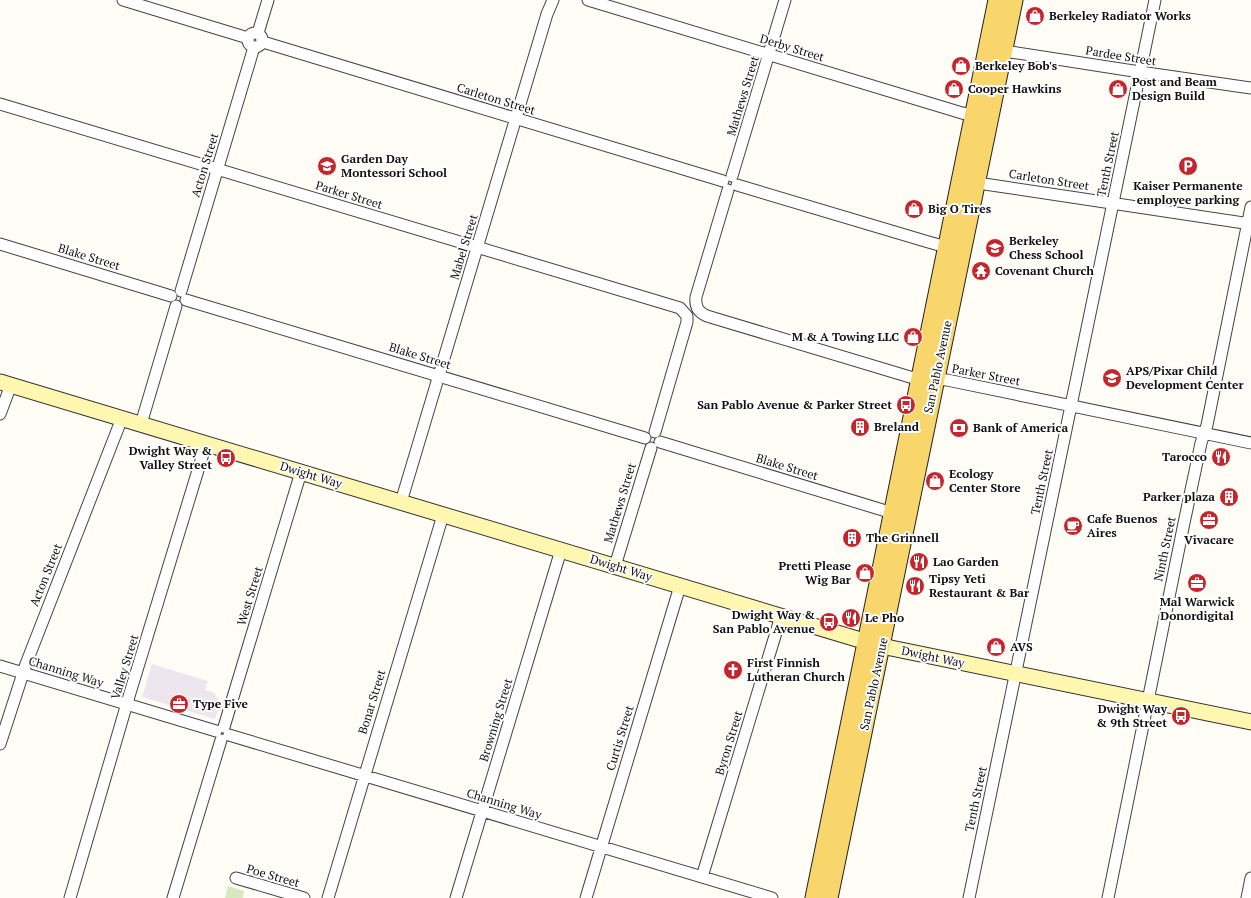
<svg xmlns="http://www.w3.org/2000/svg" width="1251" height="898" font-family="'PT Serif',serif">
	<rect width="100%" height="100%" fill="#fffdf5"/>
	<path fill="#eee6ef" d="M 152,664 L 208,681 L 205,690 L 214,693 L 220,703 L 215,719 L 142,697 Z"/>
	<path fill="#d5ebbd" d="M 228,886 L 244,891 L 243,898 L 225,898 Z"/>
	<g fill="none" stroke-linecap="round" stroke-linejoin="round">
		<defs>
			<path id="street" d="M 123,0 L 248,38
				M 588,0 L 962,113 L 978,116
				M248 40a7 7 0 1 1 14 0a7 7 0 1 1-14 0Z
				M 258,33 L 268,0
				M 263,42 L 723,181
				M 998,50 L 1140,72 L 1251,88
				M 0,104 L 680,308 L 687,316 L 687,322 L 655,432
				M 732,176 L 785,0
				M 971,182 L 1251,224
				M 737,185 L 925,241 L 953,249
				M 728,190 L 696,297 C 695,307 698,312 707,316 L 910,377 L 947,380 L 1251,443
				M 0,244 L 171,296
				M 181,291 L 254,47
				M 186,300 L 645,438
				M 0,414 L 11,385
				M 141,424 L 176,306
				M 660,442 L 899,515
				M 401,502 L 547,14 L 553,0
				M 615,566 L 651,448
				M 0,666 L 216,731
				M 224,727 L 301,472
				M 229,735 L 772,898
				M 0,744 L 26,664 L 122,418
				M 702,877 L 781,616
				M 236,878 L 304,898
				M 70,898 L 130,693 L 206,444
				M 173,898 L 221,740
				M 328,898 L 443,515
				M 456,898 L 561,550
				M 586,898 L 680,586
				M 969,898 L 1155,0
				M 1108,898 L 1184,523 L 1201,443 L 1207,425 L 1251,207
				M 1247,898 L 1251,878"/>
			<path id="secondary" d="M 0,382 L 857,639 L 891,648 L 1251,722"/>
			<path id="primary" d="M 814,898 L 997,0
				M 829,898 L 1014,0"/>
		</defs>
		<use href="#street" stroke="#444" stroke-width="13"/>
		<use href="#secondary" stroke="#333" stroke-width="17"/>
		<use href="#primary" stroke="#222" stroke-width="19"/>
		<use href="#street" stroke="#fff" stroke-width="11"/>
		<use href="#secondary" stroke="#fff6b0" stroke-width="15"/>
		<use href="#primary" stroke="#f9d66b" stroke-width="17"/>
	</g>
	<defs>
		<symbol id="shop-disc" viewBox="-11 -11 22 22"><circle r="9.5" fill="#c4262e" stroke="#fff"/><path d="M-5-2.5h2.3a2.7 3.5 0 0 1 5.4 0H5L5.5 6h-11ZM-1.5-2.5h3a1.5 2.3 0 0 0-3 0Z" fill="#fff"/></symbol>
		<symbol id="school-disc" viewBox="-11 -11 22 22"><circle r="9.5" fill="#c4262e" stroke="#fff"/><path d="M0-5L7-2L0 1L-7-2ZM-4 1L0 2.5L4 1V4Q0 6-4 4Z" fill="#fff"/></symbol>
		<symbol id="parking-disc" viewBox="-11 -11 22 22"><circle r="9.5" fill="#c4262e" stroke="#fff"/><path d="M-3.5-5.5H1a3.5 3.5 0 0 1 0 7H-1V5.5H-3.5ZM-1-3.4V-.6H.8a1.4 1.4 0 0 0 0-2.8Z" fill="#fff"/></symbol>
		<symbol id="temple-disc" viewBox="-11 -11 22 22"><circle r="9.5" fill="#c4262e" stroke="#fff"/><path d="M0-6L5-2H3V0L6.5 2.5H4V6H1.5V3h-3V6H-4V2.5H-6.5L-3 0V-2H-5Z" fill="#fff"/></symbol>
		<symbol id="bus-disc" viewBox="-11 -11 22 22"><circle r="9.5" fill="#c4262e" stroke="#fff"/><path d="M-5-6H5V4H4V6H2V4H-2V6H-4V4H-5ZM-3.5-4V0h7V-4ZM-3.5 1.2v1.5H-2V1.2ZM2 1.2v1.5H3.5V1.2Z" fill="#fff"/></symbol>
		<symbol id="building-disc" viewBox="-11 -11 22 22"><circle r="9.5" fill="#c4262e" stroke="#fff"/><path d="M-4-6H4V6H1V3H-1V6H-4ZM-2.5-4.3h1.7v1.8h-1.7ZM.8-4.3h1.7v1.8H.8ZM-2.5-1h1.7V.8h-1.7ZM.8-1h1.7V.8H.8Z" fill="#fff"/></symbol>
		<symbol id="bank-disc" viewBox="-11 -11 22 22"><circle r="9.5" fill="#c4262e" stroke="#fff"/><path d="M-6-4H6V4H-6ZM0-2.3a2.3 2.3 0 1 0 0 4.6a2.3 2.3 0 1 0 0-4.6Z" fill="#fff"/></symbol>
		<symbol id="restaurant-disc" viewBox="-11 -11 22 22"><circle r="9.5" fill="#c4262e" stroke="#fff"/><path d="M-5-6h1v4h1v-4h1v4h1v-4h1v5L-1.5 .5V6h-2V.5L-5-1ZM5-6V6H3V1.5H1.5Q1.5-4 5-6Z" fill="#fff"/></symbol>
		<symbol id="office-disc" viewBox="-11 -11 22 22"><circle r="9.5" fill="#c4262e" stroke="#fff"/><path d="M-6-3h4V-5.5h4V-3h4V5H-6ZM-1-4.5V-3h2v-1.5ZM-6 0V1H6V0Z" fill="#fff"/></symbol>
		<symbol id="cafe-disc" viewBox="-11 -11 22 22"><circle r="9.5" fill="#c4262e" stroke="#fff"/><path d="M-5.5-4.5H6V0H3Q3 3.5 0 3.5H-2.5Q-5.5 3.5-5.5 0ZM3-3.2v2h1.7v-2ZM-6 4.5H4V6H-6Z" fill="#fff"/></symbol>
		<symbol id="church-disc" viewBox="-11 -11 22 22"><circle r="9.5" fill="#c4262e" stroke="#fff"/><path d="M-1.2-6h2.4v3.5h3.3v2.4h-3.3V6h-2.4V-.1h-3.3v-2.4h3.3Z" fill="#fff"/></symbol>
	</defs>
	<g fill-rule="evenodd">
		<use href="#shop-disc" x="1024" y="5" width="22" height="22"/>
		<use href="#shop-disc" x="950" y="55" width="22" height="22"/>
		<use href="#shop-disc" x="943" y="78" width="22" height="22"/>
		<use href="#shop-disc" x="1107" y="78" width="22" height="22"/>
		<use href="#school-disc" x="316" y="155" width="22" height="22"/>
		<use href="#parking-disc" x="1177" y="155" width="22" height="22"/>
		<use href="#shop-disc" x="903" y="198" width="22" height="22"/>
		<use href="#school-disc" x="984" y="237" width="22" height="22"/>
		<use href="#temple-disc" x="970" y="260" width="22" height="22"/>
		<use href="#shop-disc" x="902" y="326" width="22" height="22"/>
		<use href="#school-disc" x="1101" y="367" width="22" height="22"/>
		<use href="#bus-disc" x="895" y="394" width="22" height="22"/>
		<use href="#building-disc" x="849" y="416" width="22" height="22"/>
		<use href="#bank-disc" x="948" y="417" width="22" height="22"/>
		<use href="#restaurant-disc" x="1210" y="446" width="22" height="22"/>
		<use href="#bus-disc" x="215" y="447" width="22" height="22"/>
		<use href="#shop-disc" x="924" y="470" width="22" height="22"/>
		<use href="#building-disc" x="1218" y="486" width="22" height="22"/>
		<use href="#office-disc" x="1198" y="509" width="22" height="22"/>
		<use href="#cafe-disc" x="1062" y="515" width="22" height="22"/>
		<use href="#building-disc" x="841" y="527" width="22" height="22"/>
		<use href="#restaurant-disc" x="908" y="551" width="22" height="22"/>
		<use href="#shop-disc" x="854" y="562" width="22" height="22"/>
		<use href="#office-disc" x="1186" y="572" width="22" height="22"/>
		<use href="#restaurant-disc" x="904" y="575" width="22" height="22"/>
		<use href="#restaurant-disc" x="840" y="607" width="22" height="22"/>
		<use href="#bus-disc" x="818" y="611" width="22" height="22"/>
		<use href="#shop-disc" x="985" y="636" width="22" height="22"/>
		<use href="#church-disc" x="722" y="659" width="22" height="22"/>
		<use href="#office-disc" x="168" y="693" width="22" height="22"/>
		<use href="#bus-disc" x="1170" y="705" width="22" height="22"/>
	</g>
	<g text-anchor="middle" stroke-width="4" stroke-linejoin="round" paint-order="stroke">
		<g font-size="12" font-weight="bold" fill="#111" stroke="#fff" text-anchor="start">
			<text x="1049" y="20">Berkeley Radiator Works</text>
			<text x="975" y="70">Berkeley Bob's</text>
			<text x="1132" y="86">Post and Beam<tspan x="1132" dy="14">Design Build</tspan></text>
			<text x="968" y="93">Cooper Hawkins</text>
			<text x="341" y="163">Garden Day<tspan x="341" dy="14">Montessori School</tspan></text>
			<text x="1188" y="190" text-anchor="middle">Kaiser Permanente<tspan x="1188" dy="14">employee parking</tspan></text>
			<text x="928" y="213">Big O Tires</text>
			<text x="1009" y="245">Berkeley<tspan x="1009" dy="14">Chess School</tspan></text>
			<text x="995" y="275">Covenant Church</text>
			<text x="899" y="341" text-anchor="end">M &amp; A Towing LLC</text>
			<text x="1126" y="375">APS/Pixar Child<tspan x="1126" dy="14">Development Center</tspan></text>
			<text x="892" y="409" text-anchor="end">San Pablo Avenue &amp; Parker Street</text>
			<text x="874" y="431">Breland</text>
			<text x="973" y="432">Bank of America</text>
			<text x="212" y="455" text-anchor="end">Dwight Way &amp;<tspan x="212" dy="14">Valley Street</tspan></text>
			<text x="1207" y="461" text-anchor="end">Tarocco</text>
			<text x="949" y="478">Ecology<tspan x="949" dy="14">Center Store</tspan></text>
			<text x="1215" y="501" text-anchor="end">Parker plaza</text>
			<text x="1087" y="523">Cafe Buenos<tspan x="1087" dy="14">Aires</tspan></text>
			<text x="866" y="542">The Grinnell</text>
			<text x="1209" y="544" text-anchor="middle">Vivacare</text>
			<text x="933" y="566">Lao Garden</text>
			<text x="851" y="570" text-anchor="end">Pretti Please<tspan x="851" dy="14">Wig Bar</tspan></text>
			<text x="929" y="583">Tipsy Yeti<tspan x="929" dy="14">Restaurant &amp; Bar</tspan></text>
			<text x="1197" y="606" text-anchor="middle">Mal Warwick<tspan x="1197" dy="14">Donordigital</tspan></text>
			<text x="815" y="619" text-anchor="end">Dwight Way &amp;<tspan x="815" dy="14">San Pablo Avenue</tspan></text>
			<text x="865" y="622">Le Pho</text>
			<text x="1010" y="651">AVS</text>
			<text x="747" y="667">First Finnish<tspan x="747" dy="14">Lutheran Church</tspan></text>
			<text x="193" y="708">Type Five</text>
			<text x="1167" y="713" text-anchor="end">Dwight Way<tspan x="1167" dy="14">&amp; 9th Street</tspan></text>
		</g>
		<g font-size="12" fill="#111" stroke="#fff">
			<text transform="translate(792 48) rotate(17)" y="4">Derby Street</text>
			<text transform="translate(1121 56) rotate(9)" y="4">Pardee Street</text>
			<text transform="translate(743 96) rotate(-73)" y="4">Mathews Street</text>
			<text transform="translate(496 99) rotate(17)" y="4">Carleton Street</text>
			<text transform="translate(1108 164) rotate(-78)" y="4">Tenth Street</text>
			<text transform="translate(205 165) rotate(-73)" y="4">Acton Street</text>
			<text transform="translate(1049 180) rotate(9)" y="4">Carleton Street</text>
			<text transform="translate(349 195) rotate(17)" y="4">Parker Street</text>
			<text transform="translate(464 247) rotate(-73)" y="4">Mabel Street</text>
			<text transform="translate(89 257) rotate(17)" y="4">Blake Street</text>
			<text transform="translate(420 356) rotate(17)" y="4">Blake Street</text>
			<text transform="translate(938 367) rotate(-78)" y="4">San Pablo Avenue</text>
			<text transform="translate(986 375) rotate(11)" y="4">Parker Street</text>
			<text transform="translate(787 467) rotate(17)" y="4">Blake Street</text>
			<text transform="translate(311 475) rotate(17)" y="4">Dwight Way</text>
			<text transform="translate(1042 482) rotate(-78)" y="4">Tenth Street</text>
			<text transform="translate(620 503) rotate(-73)" y="4">Mathews Street</text>
			<text transform="translate(1165 549) rotate(-78)" y="4">Ninth Street</text>
			<text transform="translate(621 568) rotate(17)" y="4">Dwight Way</text>
			<text transform="translate(46 575) rotate(-68)" y="4">Acton Street</text>
			<text transform="translate(250 596) rotate(-73)" y="4">West Street</text>
			<text transform="translate(933 657) rotate(12)" y="4">Dwight Way</text>
			<text transform="translate(125 667) rotate(-73)" y="4">Valley Street</text>
			<text transform="translate(66 672) rotate(17)" y="4">Channing Way</text>
			<text transform="translate(874 684) rotate(-78)" y="4">San Pablo Avenue</text>
			<text transform="translate(372 702) rotate(-73)" y="4">Bonar Street</text>
			<text transform="translate(496 720) rotate(-73)" y="4">Browning Street</text>
			<text transform="translate(620 738) rotate(-73)" y="4">Curtis Street</text>
			<text transform="translate(729 743) rotate(-73)" y="4">Byron Street</text>
			<text transform="translate(976 799) rotate(-78)" y="4">Tenth Street</text>
			<text transform="translate(504 804) rotate(17)" y="4">Channing Way</text>
			<text transform="translate(273 876) rotate(16)" y="4">Poe Street</text>
		</g>
	</g>
</svg>
